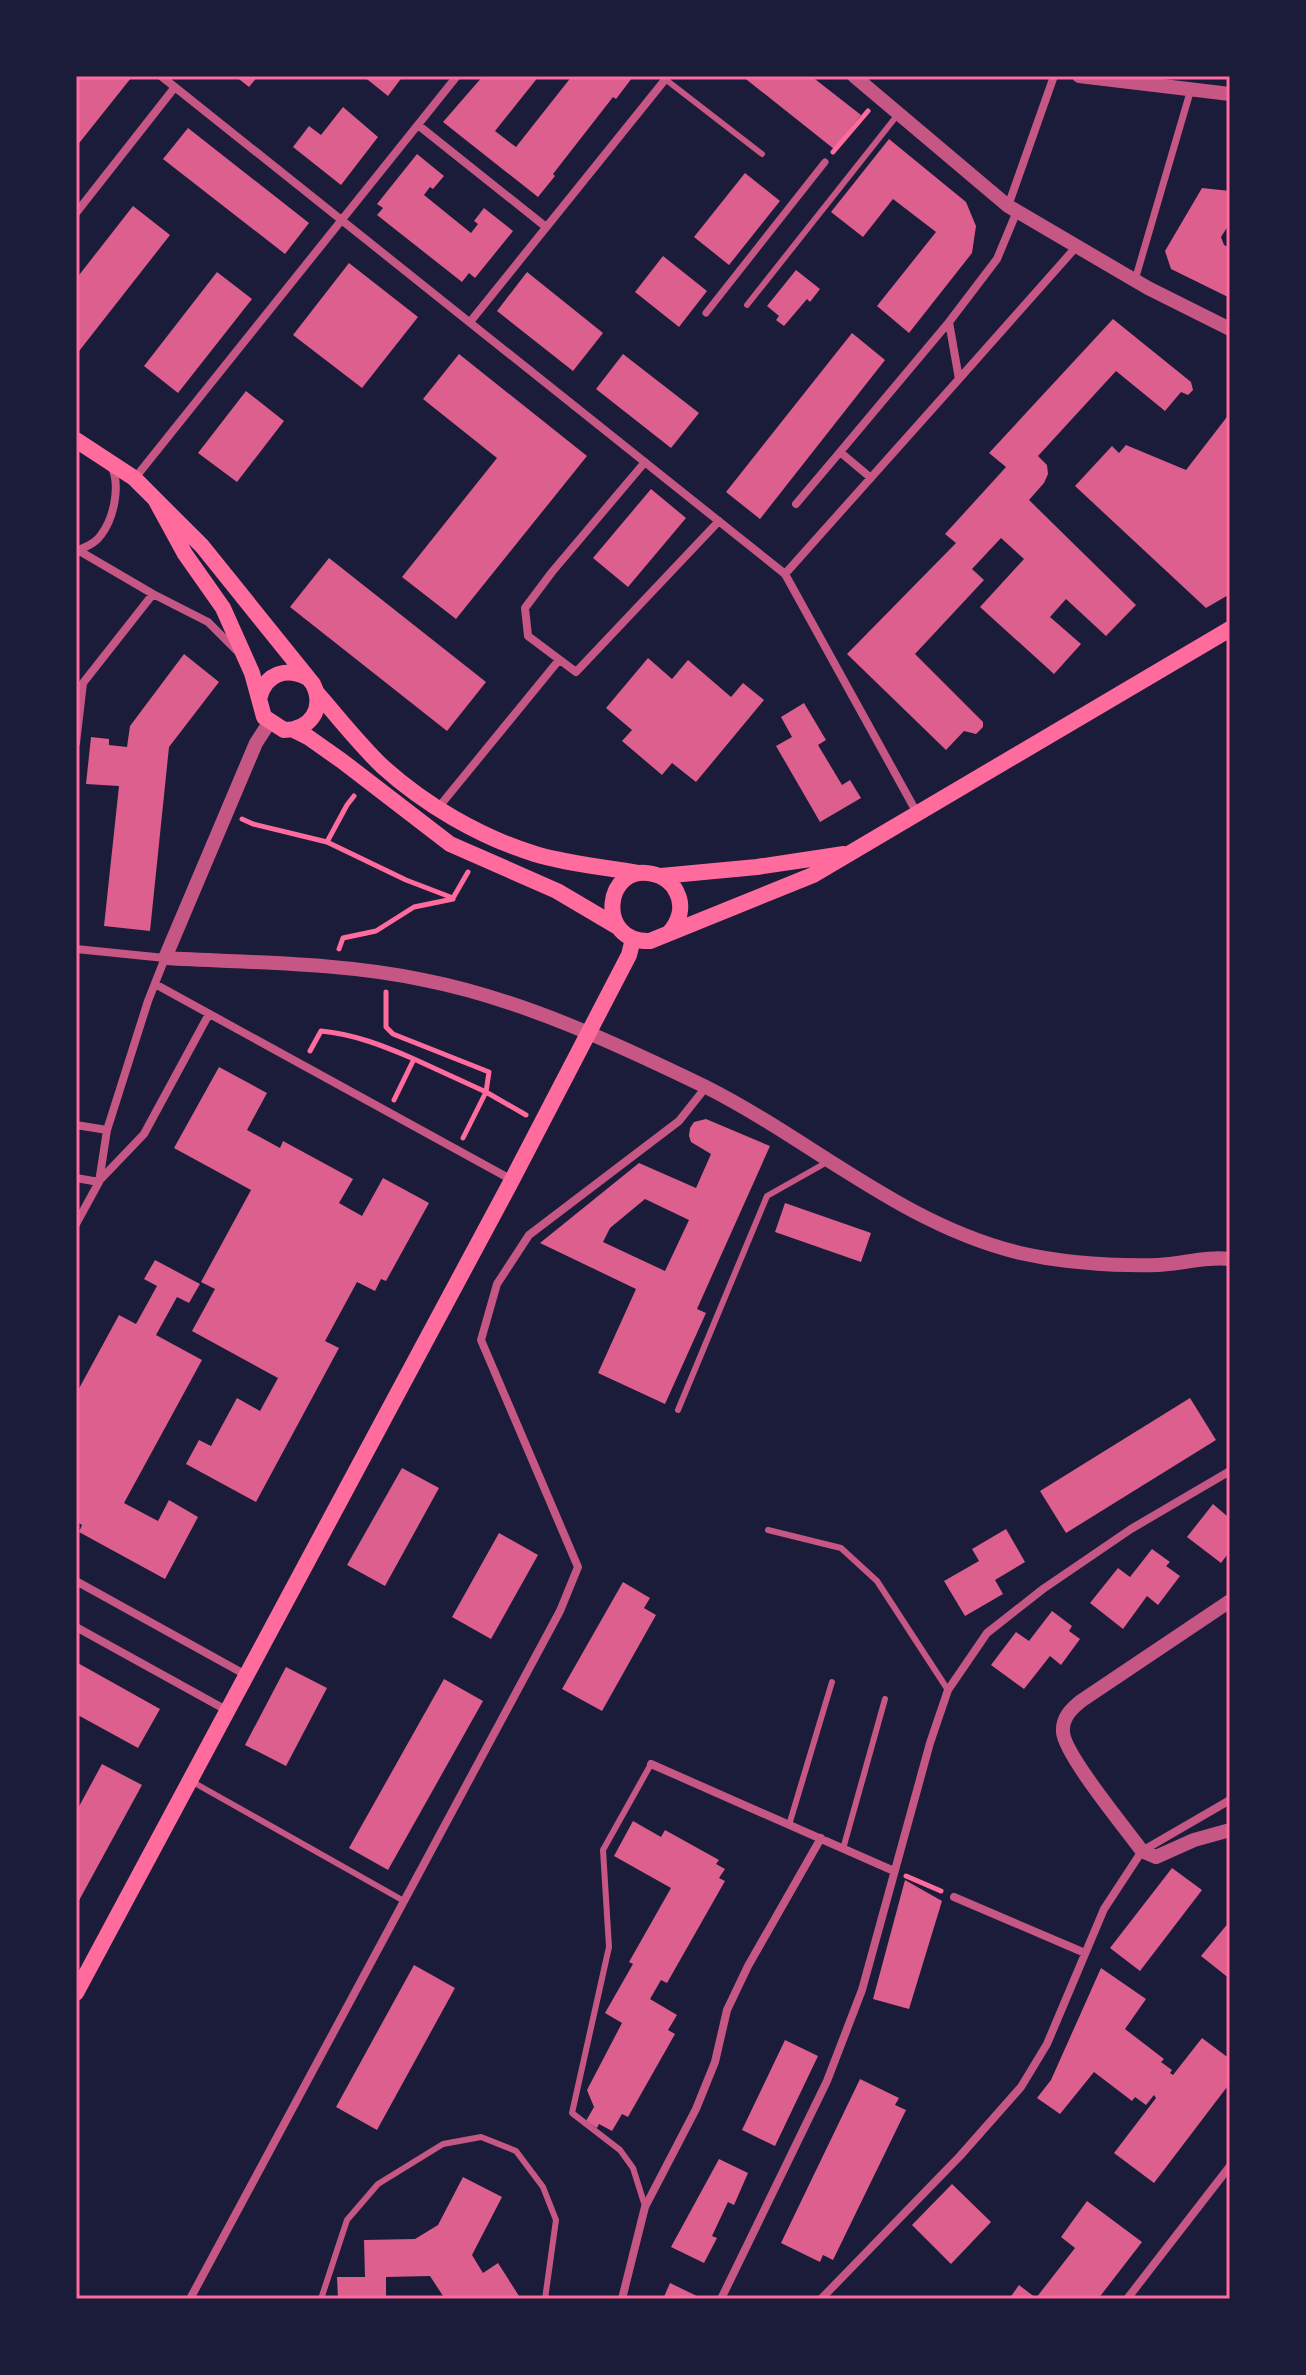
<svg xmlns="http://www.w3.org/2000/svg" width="1306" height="2375" font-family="'Varela Round',sans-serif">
	<rect width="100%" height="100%" fill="#1b1b3a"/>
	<path fill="#dd5f8e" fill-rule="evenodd" d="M 76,76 L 131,78 L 76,147 Z
		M 235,76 L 258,76 L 249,87 Z
		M 363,76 L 403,76 L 388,96 Z
		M 483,76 L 539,76 L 495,131 L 516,147 L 572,76 L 629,76 L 632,78 L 616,99 L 613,97 L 553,174 L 555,176 L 538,197 L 443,122 Z
		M 742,76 L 811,76 L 861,115 L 834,149 Z
		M 343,107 L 378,137 L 341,185 L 293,147 L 309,126 L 321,135 Z
		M 188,128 L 309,223 L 285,254 L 163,159 Z
		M 889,139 L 966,202 L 976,226 L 972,253 L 909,333 L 877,306 L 936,232 L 893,199 L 863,237 L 831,212 Z
		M 417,154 L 444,176 L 433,189 L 430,187 L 424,195 L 471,233 L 478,224 L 474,221 L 484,208 L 513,231 L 475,278 L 469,273 L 462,282 L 377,215 L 383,208 L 377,204 Z
		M 745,173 L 780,201 L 729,265 L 694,237 Z
		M 1202,188 L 1230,191 L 1230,223 L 1221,237 L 1224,245 L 1230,248 L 1230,298 L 1171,269 L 1165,251 Z
		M 133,206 L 170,235 L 76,355 L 76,279 Z
		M 663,256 L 707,291 L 679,327 L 635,292 Z
		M 349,263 L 418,317 L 362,388 L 293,335 Z
		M 796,270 L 820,289 L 810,302 L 807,299 L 784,326 L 776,320 L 779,316 L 767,306 Z
		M 217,272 L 252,299 L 178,393 L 144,366 Z
		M 527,272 L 603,333 L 573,371 L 497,311 Z
		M 1113,319 L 1191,382 L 1193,390 L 1188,395 L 1181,392 L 1165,411 L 1116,371 L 1038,456 L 1047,465 L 1048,474 L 1044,483 L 1029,500 L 1136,605 L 1106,636 L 1066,599 L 1050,617 L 1081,644 L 1054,674 L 980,607 L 1024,559 L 1001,538 L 972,569 L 984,580 L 915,654 L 983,722 L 983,727 L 976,734 L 964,731 L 946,750 L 847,654 L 956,543 L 945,534 L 1006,467 L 989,453 Z
		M 852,333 L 885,360 L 760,519 L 726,492 Z
		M 459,354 L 587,456 L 456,619 L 402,577 L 497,458 L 423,399 Z
		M 623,354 L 699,413 L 671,448 L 596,389 Z
		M 246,391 L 284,421 L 237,482 L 198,453 Z
		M 1230,413 L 1230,594 L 1206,608 L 1075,486 L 1112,446 L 1119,453 L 1126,445 L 1186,470 Z
		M 651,489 L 686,518 L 628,587 L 593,558 Z
		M 329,558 L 486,682 L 447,731 L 290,607 Z
		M 184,654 L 219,682 L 169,747 L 150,931 L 104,926 L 119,786 L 86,784 L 91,737 L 109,739 L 109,745 L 127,747 L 130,726 Z
		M 648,658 L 672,679 L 688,660 L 731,697 L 743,683 L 764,700 L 696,782 L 672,763 L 662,775 L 622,741 L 632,730 L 606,708 Z
		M 804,703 L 826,740 L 818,745 L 842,785 L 850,780 L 861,798 L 820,822 L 776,746 L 792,737 L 781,717 Z
		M 219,1067 L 267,1093 L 247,1130 L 280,1148 L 283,1141 L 353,1179 L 339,1203 L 362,1216 L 383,1178 L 429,1203 L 386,1281 L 381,1279 L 375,1291 L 357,1282 L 325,1341 L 339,1348 L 256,1502 L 186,1464 L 199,1440 L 211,1446 L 237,1398 L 260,1411 L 278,1378 L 192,1331 L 215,1289 L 201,1282 L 251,1190 L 174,1148 Z
		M 706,1119 L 770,1146 L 697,1309 L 706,1313 L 665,1404 L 598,1373 L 636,1289 L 540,1243 L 639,1163 L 696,1188 L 711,1154 L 691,1142 L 689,1136 L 690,1128 L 694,1122 ZM 645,1199 L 689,1220 L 665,1271 L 603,1242 L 610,1228 Z
		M 785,1203 L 871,1233 L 861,1262 L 775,1232 Z
		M 155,1260 L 200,1284 L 189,1303 L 177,1297 L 156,1335 L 202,1360 L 124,1503 L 158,1521 L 169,1500 L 198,1517 L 165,1579 L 79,1532 L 82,1525 L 76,1521 L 76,1394 L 119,1315 L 136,1324 L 157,1286 L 144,1279 Z
		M 1190,1398 L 1216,1440 L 1066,1533 L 1040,1491 Z
		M 402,1468 L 439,1488 L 385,1586 L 347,1565 Z
		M 1213,1504 L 1227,1516 L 1230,1512 L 1230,1551 L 1221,1563 L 1187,1537 Z
		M 1006,1529 L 1025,1562 L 995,1580 L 1003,1594 L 965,1616 L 944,1581 L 979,1561 L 972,1549 Z
		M 499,1533 L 538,1555 L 491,1639 L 452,1617 Z
		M 1152,1549 L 1170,1562 L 1166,1566 L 1180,1576 L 1158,1605 L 1147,1596 L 1123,1629 L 1090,1603 L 1118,1568 L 1130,1577 Z
		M 623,1582 L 650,1598 L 644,1608 L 656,1615 L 602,1711 L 562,1689 Z
		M 1052,1611 L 1072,1626 L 1069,1631 L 1080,1639 L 1061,1665 L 1050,1656 L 1024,1689 L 991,1665 L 1016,1632 L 1029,1641 Z
		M 76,1662 L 160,1709 L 138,1748 L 76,1714 Z
		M 286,1667 L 327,1688 L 286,1766 L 245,1745 Z
		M 444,1679 L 483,1701 L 388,1870 L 349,1848 Z
		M 102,1764 L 142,1785 L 76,1906 L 76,1812 Z
		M 633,1821 L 661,1837 L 665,1830 L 719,1860 L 716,1864 L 725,1869 L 719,1878 L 725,1881 L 667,1983 L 661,1980 L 650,1999 L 677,2015 L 668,2030 L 675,2034 L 628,2117 L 622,2114 L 612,2131 L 599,2124 L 597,2128 L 586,2121 L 594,2107 L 587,2090 L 622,2023 L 605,2013 L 633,1964 L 629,1962 L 671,1888 L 614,1856 Z
		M 1172,1868 L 1202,1890 L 1140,1971 L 1110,1948 Z
		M 905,1880 L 942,1901 L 909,2009 L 873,1999 Z
		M 1230,1921 L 1230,1979 L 1201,1956 Z
		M 414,1965 L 455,1988 L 377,2130 L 336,2107 Z
		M 1101,1968 L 1146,1999 L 1125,2029 L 1164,2059 L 1161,2062 L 1172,2070 L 1170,2073 L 1173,2075 L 1202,2038 L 1230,2059 L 1230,2083 L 1154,2183 L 1114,2153 L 1156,2098 L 1154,2095 L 1146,2105 L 1135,2097 L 1132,2101 L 1094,2072 L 1060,2114 L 1037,2098 L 1051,2080 Z
		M 785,2040 L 818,2056 L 775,2146 L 742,2130 Z
		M 860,2079 L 899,2098 L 895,2105 L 906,2110 L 833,2260 L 823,2255 L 820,2262 L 781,2243 Z
		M 719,2159 L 748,2173 L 734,2205 L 728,2202 L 712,2236 L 717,2238 L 704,2263 L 671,2247 Z
		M 463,2177 L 502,2197 L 472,2255 L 483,2273 L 498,2263 L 519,2296 L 514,2299 L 445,2299 L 430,2276 L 386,2277 L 386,2299 L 338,2299 L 337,2277 L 365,2277 L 364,2240 L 415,2239 L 438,2225 Z
		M 952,2184 L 991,2222 L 951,2264 L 912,2225 Z
		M 1087,2201 L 1142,2242 L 1098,2299 L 1009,2299 L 1019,2285 L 1036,2298 L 1075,2248 L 1061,2237 Z
		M 670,2283 L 703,2299 L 663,2299 Z"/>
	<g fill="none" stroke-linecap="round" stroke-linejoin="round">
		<path stroke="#ff6b9d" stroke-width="5" d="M 833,152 L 868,111
			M 242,819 L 253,824 L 327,842 L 347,805 L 354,796
			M 327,842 L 406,880 L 453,898 L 468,872
			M 339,949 L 343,938 L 376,931 L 414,907 L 453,899
			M 386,992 L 386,1027 L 393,1034 L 489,1072 L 486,1092 L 526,1115
			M 310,1051 L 321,1031 C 354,1034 384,1046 414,1059 L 394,1100
			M 414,1059 L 486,1092 L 463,1138
			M 906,1876 L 941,1891"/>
		<path stroke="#c65784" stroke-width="6" d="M 665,79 L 762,154
			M 747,305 L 899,113
			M 678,1410 L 767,1196 L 829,1161
			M 768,1530 L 841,1548 L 877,1581 L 948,1690
			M 191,1781 L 404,1901
			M 789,1825 L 832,1682
			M 843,1849 L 885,1699
			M 645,2206 L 633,2168 L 620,2150 L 572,2113 L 609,1947 L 603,1850 L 651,1764
			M 321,2299 L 347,2220 L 378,2184 L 443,2144 L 481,2137 L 516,2151 L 543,2187 L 556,2220 L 545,2299"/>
		<path stroke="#c65784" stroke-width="7" d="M 1135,280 L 1191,89
			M 706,313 L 825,162"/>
		<path stroke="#c65784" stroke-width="8" d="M 161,76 L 785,574 L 917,813
			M 418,125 L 546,227
			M 1008,206 L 1054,76
			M 76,213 L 175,87
			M 470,322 L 668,76
			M 959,379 L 1077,246
			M 645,462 L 552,572 L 525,608 L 528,636 L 576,672 L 719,521
			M 135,478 L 457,76
			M 871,478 L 840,452 L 949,322
			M 796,504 L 840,452
			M 76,549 L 153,594 L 208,622 L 236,650
			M 79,550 C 87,546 96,543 101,535 C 114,518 121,485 111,465
			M 785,574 L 959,379 L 949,322 L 997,259 L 1017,211
			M 76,743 L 83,683 L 153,594
			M 438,808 L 559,660
			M 76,949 L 165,958 L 148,1001 L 107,1130 L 99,1182 L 76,1224
			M 155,984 L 512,1180
			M 76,1125 L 107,1130
			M 76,1178 L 99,1182
			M 99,1181 L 144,1134 L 209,1014
			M 76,1581 L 246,1675
			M 76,1627 L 228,1711
			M 651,1764 L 894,1871
			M 954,1897 L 1085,1953
			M 190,2299 L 560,1611 L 578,1567 L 481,1340 L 497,1284 L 529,1235 L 679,1121 L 706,1087
			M 622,2299 L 645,2207 L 696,2109 L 715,2062 L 727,2010 L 748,1966 L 821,1838
			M 721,2299 L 827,2081 L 862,1990 L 930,1743 L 948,1690 L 987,1633 L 1043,1589 L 1131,1529 L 1230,1471
			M 821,2299 L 960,2156 L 1021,2087 L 1047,2044 L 1104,1909 L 1142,1851 L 1230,1800
			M 1127,2299 L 1230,2166"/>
		<path stroke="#c65784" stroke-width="14" d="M 854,76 L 1008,206 L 1148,288 L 1230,329
			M 1079,76 L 1230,94
			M 269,723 L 256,743 L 165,958 C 251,963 340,962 424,980 C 521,999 617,1044 706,1087 C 811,1140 903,1225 1020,1253 C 1064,1263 1112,1266 1158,1265 C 1182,1264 1206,1256 1230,1259
			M 1230,1601 L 1081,1701 C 1071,1709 1062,1718 1063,1732 C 1064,1754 1126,1829 1142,1851 L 1156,1857 L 1194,1840 L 1230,1830"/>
		<path stroke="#ff6b9d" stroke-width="16" d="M 76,440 L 134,478 L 202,546 L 313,684 C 325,708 311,730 284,730 L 264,717 L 252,673 L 223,608 L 185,554 L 155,499
			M 317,693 C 338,717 359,744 382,766 C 425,805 480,837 535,854 C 568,864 604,867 638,873
			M 260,696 C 266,674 286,667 306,677
			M 294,730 L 308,737 L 342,761 L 450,844 L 557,891 L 618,927
			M 661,876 L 757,867 L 844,854
			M 669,933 C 679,922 684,907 677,893 C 673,883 663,876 653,874 C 604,862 595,943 650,941 L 813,875 L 1230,629
			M 76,1993 L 512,1180 L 629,955 L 633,939"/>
	</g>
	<rect width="1306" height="2375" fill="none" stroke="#1b1b3a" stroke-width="156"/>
	<rect x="78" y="78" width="1150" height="2219" fill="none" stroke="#ff6b9d" stroke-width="3"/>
</svg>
